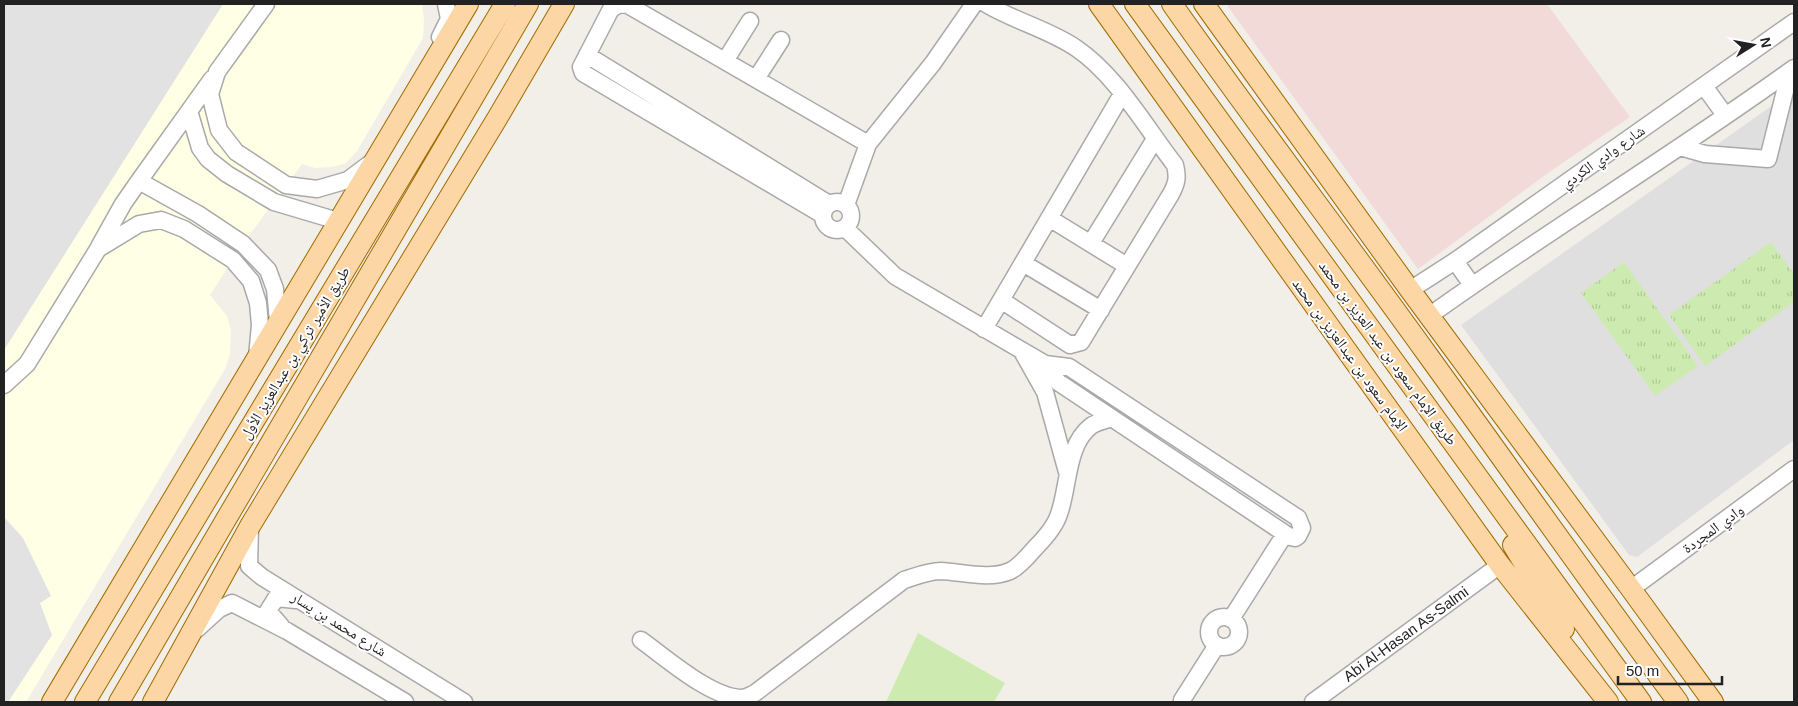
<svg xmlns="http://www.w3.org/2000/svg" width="1798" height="706" font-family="Helvetica,'Noto Naskh Arabic',sans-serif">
	<defs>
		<pattern id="grass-tufts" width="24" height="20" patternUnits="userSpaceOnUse" patternTransform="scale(1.25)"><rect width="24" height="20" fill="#cdebb0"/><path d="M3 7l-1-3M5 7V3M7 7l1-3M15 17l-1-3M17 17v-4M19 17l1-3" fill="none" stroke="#b0c997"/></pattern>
	</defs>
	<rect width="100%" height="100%" fill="#f2efe9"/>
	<path fill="#e0dfdf" d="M 1794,90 L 1794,440 L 1637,557 L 1629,555 L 1461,325 Z"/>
	<path fill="#f2dad9" d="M 1226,4 L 1547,4 L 1630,117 L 1548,173 L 1418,269 Z"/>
	<path fill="#ffffe5" d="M 4,4 L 422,4 L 424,20 L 423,38 L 357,151 L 346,163 L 332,167 L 315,168 L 302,164 L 243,244 L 210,295 L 227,316 L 231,331 L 230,354 L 225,369 L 26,702 L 4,702 Z"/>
	<path fill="url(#grass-tufts)" d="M 1771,242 L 1794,274 L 1794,302 L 1705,366 L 1669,315 Z
		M 1624,262 L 1698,366 L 1655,396 L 1581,293 Z"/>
	<path fill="#cdebb0" d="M 918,633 L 1005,683 L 994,702 L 886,702 Z"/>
	<path fill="#e2e2e2" d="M 4,4 L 223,4 L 4,350 Z
		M 4,517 L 23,538 L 51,596 L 40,603 L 52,635 L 8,702 L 4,702 Z"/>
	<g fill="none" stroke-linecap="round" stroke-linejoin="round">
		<defs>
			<path id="minor" d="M 266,4 L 217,72 L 210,94 L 219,130 L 236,152 L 286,185 L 317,189 L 348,180 L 372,162
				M 986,4 C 1014,21 1048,29 1076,48 C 1116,75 1145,126 1175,165 C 1178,177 1177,183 1171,194 L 1081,342 L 1070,345 L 1001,300
				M 440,37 L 449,19 L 446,4
				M 587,55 L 829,204
				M 725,61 L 750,21
				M 756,79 L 781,40
				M 1704,86 L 1725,115
				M 189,111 L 200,148 L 208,159 L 227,174 L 274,202 L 338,221
				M 1680,147 L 1705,154 L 1768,159 L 1790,71
				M 139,181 L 198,214 L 243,244 L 268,270 L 275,289 L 278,322
				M823 216a14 14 0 1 1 28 0a14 14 0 1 1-28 0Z
				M 846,205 L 868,144 L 933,63 L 974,4
				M 823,215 L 583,73 L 581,67 L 611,9 L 620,4 L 628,5 L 868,144
				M 1049,218 L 1127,266
				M 845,228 L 895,276 L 1045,364 L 1058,382 L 1290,537 L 1295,538 L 1298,536 L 1302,528 L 1298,518 L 1069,367 L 1045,364
				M 1091,243 L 1155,139
				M 99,247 L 123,204 L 139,181 L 212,79
				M 1455,261 L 1472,285
				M 1023,263 L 1101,310
				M 1410,290 L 1455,261 L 1794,22
				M 1429,316 C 1549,230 1675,154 1794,68
				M 984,329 L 1122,94
				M 1023,353 L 1045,392 L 1067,472
				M 4,385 L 27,364 L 98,249 L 139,224 L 161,220 L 184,229 L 233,260 L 251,281 L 258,303 L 260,325 L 257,357
				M 250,526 L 249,566 L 262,577 L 464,702
				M 1631,589 L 1794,469
				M1209 632a15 15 0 1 1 30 0a15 15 0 1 1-30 0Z
				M 1231,619 L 1285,534
				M 281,626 L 268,611 L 276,598 L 296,600
				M 197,629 L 219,609 L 232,603 L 287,631 L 405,702
				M 641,640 C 666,658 710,697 741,698 C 746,698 751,695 755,693 L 904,580 C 917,576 928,571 941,571 C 962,572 990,580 1010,571 C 1019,567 1028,556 1035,548 C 1044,539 1055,527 1059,514 C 1069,487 1066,445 1091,426 C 1096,422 1106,420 1112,418
				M 1182,700 L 1217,645
				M 1313,702 L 1500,565"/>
			<path id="major" d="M 1099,4 L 1500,565 L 1608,702
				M 1135,4 L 1641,702
				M 1172,4 C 1255,122 1343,237 1427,354 C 1511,470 1593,587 1678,702
				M 1204,4 L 1410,290 L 1631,589 L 1713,702
				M 1513,545 L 1564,629
				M 52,702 L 468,4
				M 85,702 L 505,4
				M 119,702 L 528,4
				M 153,702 L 250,526 L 498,117 L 564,4"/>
		</defs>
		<use href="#minor" stroke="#a9a9a9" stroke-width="19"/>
		<use href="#major" stroke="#a06b00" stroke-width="22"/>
		<use href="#minor" stroke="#fff" stroke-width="16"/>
		<use href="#major" stroke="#fcd6a4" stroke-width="20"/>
	</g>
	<g text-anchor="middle" stroke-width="4" stroke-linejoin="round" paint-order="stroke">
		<g font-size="15" fill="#222" stroke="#fff">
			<text transform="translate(1603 157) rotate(-35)" y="5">شارع وادي الكردي</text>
			<text transform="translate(295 353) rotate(-59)" y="5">طريق الأمير تركي بن عبدالعزيز الأول</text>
			<text transform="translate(1388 353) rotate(54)" y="5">طريق الإمام سعود بن عبد العزيز بن محمد</text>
			<text transform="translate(1350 355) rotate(54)" y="5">الإمام سعود بن عبدالعزيز بن محمد</text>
			<text transform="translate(1713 529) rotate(-36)" y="5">وادي المجردة</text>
			<text transform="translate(339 624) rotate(32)" y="5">شارع محمد بن يسار</text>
			<text transform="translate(1406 634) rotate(-36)" y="5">Abi Al-Hasan As-Salmi</text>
		</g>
	</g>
	<rect width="1798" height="706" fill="none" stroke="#222222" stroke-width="10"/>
	<g transform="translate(1753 45) rotate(79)" stroke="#ffffff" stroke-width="4" paint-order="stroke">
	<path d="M0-4L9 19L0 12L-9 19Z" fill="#222222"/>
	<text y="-8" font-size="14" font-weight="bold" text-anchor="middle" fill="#222222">N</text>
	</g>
	<path d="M1618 676v8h104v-8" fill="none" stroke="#222222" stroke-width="2.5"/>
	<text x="1626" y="676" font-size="15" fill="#222222" stroke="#ffffff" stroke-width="4" paint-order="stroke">50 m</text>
</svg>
